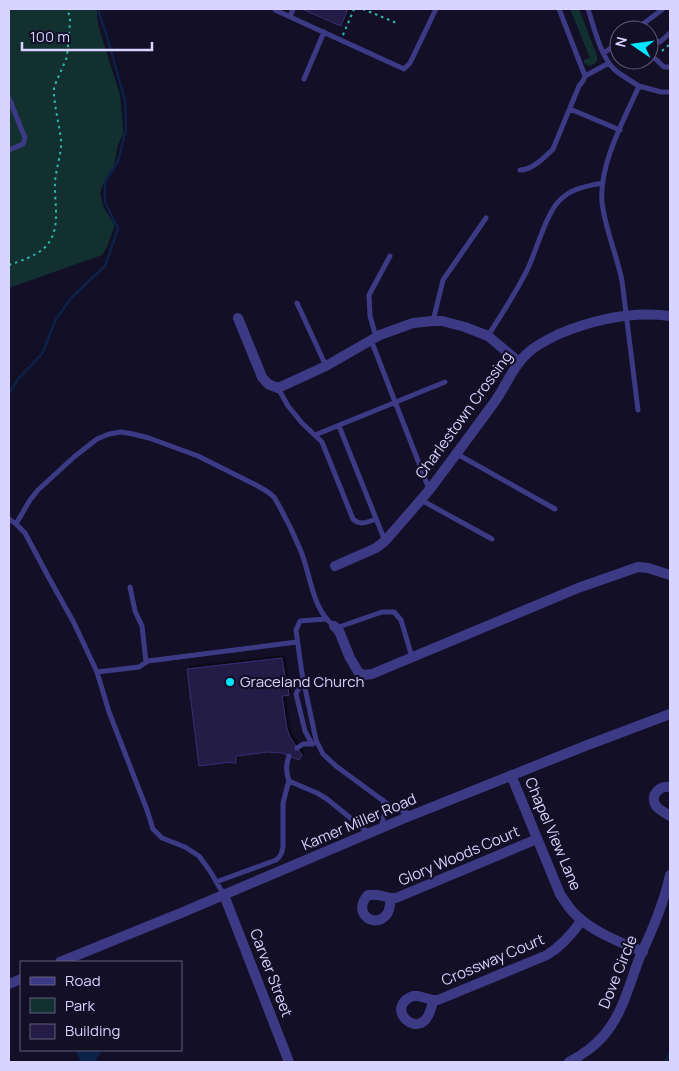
<svg xmlns="http://www.w3.org/2000/svg" width="679" height="1071" font-family="Manrope,sans-serif">
	<defs>
		<filter id="shadow"><feDropShadow dx="2" dy="-2" stdDeviation="1" flood-color="#0009"/></filter>
	</defs>
	<rect width="100%" height="100%" fill="#130f26"/>
	<path fill="#12302f" d="M 9,9 L 97,9 L 97,17 L 99,28 L 120,95 L 123,128 L 123,134 L 118,145 L 114,167 L 112,172 L 104,182 L 100,193 L 103,206 L 114,224 L 114,227 L 107,247 L 102,255 L 9,288 Z
		M 570,9 L 579,9 L 597,56 L 597,61 L 594,64 L 589,66 L 584,63 L 584,60 L 590,58 Z"/>
	<path fill="#0c2248" d="M 75,1050 L 102,1050 L 95,1062 L 81,1062 Z"/>
	<g fill="none" stroke-linecap="round" stroke-linejoin="round">
		<path stroke="#0c2248" stroke-width="2.5" d="M 9,393 L 19,378 L 42,354 L 56,319 L 72,297 L 105,266 L 118,229 L 105,202 L 105,182 L 118,161 L 126,129 L 125,101 L 106,33 L 99,13 L 99,9
			M 665,1062 L 670,1053"/>
	</g>
	<path fill="#241b47" stroke="#3b2d73" filter="url(#shadow)" d="M 305,9 L 348,9 L 341,26 L 304,10 Z
		M 282,658 L 287,688 L 288,687 L 289,695 L 282,696 L 287,729 L 290,737 L 302,755 L 299,760 L 282,753 L 268,752 L 236,756 L 236,763 L 231,763 L 231,762 L 199,766 L 187,669 Z"/>
	<g fill="none" stroke-linecap="round" stroke-linejoin="round">
		<path stroke="#2fb8b0" stroke-width="2" stroke-dasharray="2.5 4" stroke-linecap="butt" d="M 363,9 L 399,24
			M 343,35 L 354,9
			M 662,51 L 670,44
			M 9,265 C 23,260 44,254 51,239 C 60,222 54,200 55,182 C 56,168 62,153 61,140 C 59,124 55,109 54,94 L 54,87 L 67,57 L 70,22 L 70,17 L 67,9"/>
		<path stroke="#3d3a85" stroke-width="5" d="M 275,9 L 275,10 L 404,69 L 410,63 L 436,9
			M 588,9 C 594,27 601,58 615,70 C 622,76 631,81 639,86
			M 290,17 L 293,9
			M 635,30 L 663,9
			M 649,32 L 656,41 L 660,42 L 670,33
			M 604,53 L 619,42
			M 649,53 L 664,67 L 670,67
			M 585,76 L 609,63
			M 304,79 L 324,32
			M 9,98 L 25,138 L 23,144 L 9,150
			M 570,109 L 620,130
			M 520,170 C 532,170 544,158 553,149 L 579,86 L 583,81 L 585,76 L 559,9
			M 297,303 L 326,366
			M 433,321 L 443,280 L 486,218
			M 488,336 C 502,313 518,290 529,266 C 537,248 547,212 560,200 C 572,188 587,186 603,183
			M 376,337 L 370,316 L 369,295 L 390,256
			M 371,340 L 429,489
			M 278,388 L 288,406 L 302,423 L 322,442 L 353,519 C 360,526 368,522 376,519
			M 638,410 L 622,281 C 617,255 605,229 602,202 C 599,164 624,120 639,86 L 661,92 L 670,92
			M 339,426 L 385,541
			M 315,435 L 445,382
			M 457,454 L 555,509
			M 421,500 L 492,539
			M 9,519 L 16,524 L 25,533 L 49,578 L 74,623 L 97,672 L 109,712 L 147,810 L 153,829 L 162,838 L 185,847 L 199,856 L 210,871 L 224,895
			M 16,524 L 30,500 L 38,490 L 74,457 L 97,439 L 109,434 L 121,432 L 133,434 L 149,438 L 198,456 L 256,485 L 268,492 L 274,497 C 284,514 293,532 300,549 C 311,574 311,608 334,626
			M 130,587 L 135,611 L 142,626 L 146,662
			M 326,619 L 300,621 L 296,630 L 302,674 L 316,740 L 323,754 L 336,766 L 393,808 L 411,814
			M 336,628 L 382,612 L 394,612 L 401,620 L 412,657
			M 97,672 L 139,667 L 148,661 L 297,642
			M 303,680 L 296,694 L 305,731 L 312,744
			M 297,748 L 303,744 L 313,744
			M 289,756 C 286,764 286,773 289,781 L 317,793 L 327,799 L 369,833
			M 381,828 L 385,811 L 383,800
			M 216,882 L 276,860 C 281,856 282,853 283,847 L 283,803 L 289,780"/>
		<path stroke="#3d3a85" stroke-width="10" d="M 238,318 L 262,377 L 268,384 L 278,388 L 326,366 L 380,335 L 413,323 L 433,321 L 442,321 L 465,327 L 488,336 L 519,362
			M 335,566 L 376,548 L 385,541 C 400,524 415,507 430,489 C 451,461 472,433 493,404 C 506,387 513,365 530,351 C 538,344 549,339 559,334 C 595,319 632,311 670,316
			M 334,626 L 339,631 L 350,658 L 359,673 L 364,675 L 372,674 L 578,588 L 638,567 L 648,568 L 670,575
			M 511,775 L 560,894 C 565,902 570,910 577,916 C 595,933 620,942 643,952
			M 670,787 C 660,785 649,795 656,806 C 659,810 666,813 670,816
			M 224,895 L 289,1062
			M 368,895 L 378,895 L 391,898 C 390,903 390,910 387,914 C 375,930 351,913 368,895 Z
			M 391,898 L 396,898 L 537,839
			M 60,962 L 181,913 L 405,818 L 585,746 L 670,714
			M 9,984 L 21,979
			M 413,996 L 418,996 L 433,1000 C 432,1005 431,1011 428,1016 C 416,1039 384,1007 413,996 Z
			M 433,1000 L 438,1000 L 547,955 C 562,946 572,934 582,920
			M 569,1062 C 581,1056 596,1045 605,1034 C 624,1011 630,981 641,954 C 653,929 664,902 670,875"/>
	</g>
	<circle fill="#00e5ff" stroke="#130f26" stroke-width="2" cx="230" cy="682" r="5"/>
	<g text-anchor="middle" stroke-width="4.5" stroke-linejoin="round" paint-order="stroke">
		<g font-size="15" fill="#d9d4ff" stroke="#130f26">
			<text transform="translate(464 415) rotate(-54)" y="5">Charlestown Crossing</text>
			<text transform="translate(359 822) rotate(-23)" y="5">Kamer Miller Road</text>
			<text transform="translate(553 834) rotate(67)" y="5">Chapel View Lane</text>
			<text transform="translate(459 856) rotate(-23)" y="5">Glory Woods Court</text>
			<text transform="translate(493 960) rotate(-23)" y="5">Crossway Court</text>
			<text transform="translate(618 972) rotate(-68)" y="5">Dove Circle</text>
			<text transform="translate(271 973) rotate(69)" y="5">Carver Street</text>
		</g>
		<g font-size="15" fill="#d9d4ff" stroke="#130f26" text-anchor="start">
			<text x="240" y="687">Graceland Church</text>
		</g>
	</g>
	<rect width="679" height="1071" fill="none" stroke="#d9d4ff" stroke-width="20"/>
	<rect x="20" y="961" width="162" height="90" fill="#130f26" stroke="#625e7d"/>
	<rect x="30" y="977" width="25" height="8" fill="#3d3a85" stroke="#625e7d"/>
	<text x="65" y="986" font-size="15" fill="#d9d4ff">Road</text>
	<rect x="30" y="998" width="25" height="15" fill="#12302f" stroke="#625e7d"/>
	<text x="65" y="1011" font-size="15" fill="#d9d4ff">Park</text>
	<rect x="30" y="1024" width="25" height="15" fill="#241b47" stroke="#625e7d"/>
	<text x="65" y="1036" font-size="15" fill="#d9d4ff">Building</text>
	<g transform="translate(634 45) rotate(283)"><circle r="24" fill="#130f26" stroke="#625e7d"/>
	<path d="M0-4L9 19L0 12L-9 19Z" fill="#00e5ff"/>
	<text y="-8" font-size="14" font-weight="bold" text-anchor="middle" fill="#d9d4ff">N</text>
	</g>
	<path d="M22 42v8h130v-8" fill="none" stroke="#d9d4ff" stroke-width="2.5"/>
	<text x="30" y="42" font-size="15" fill="#d9d4ff" stroke="#130f26" stroke-width="4" paint-order="stroke">100 m</text>
</svg>
